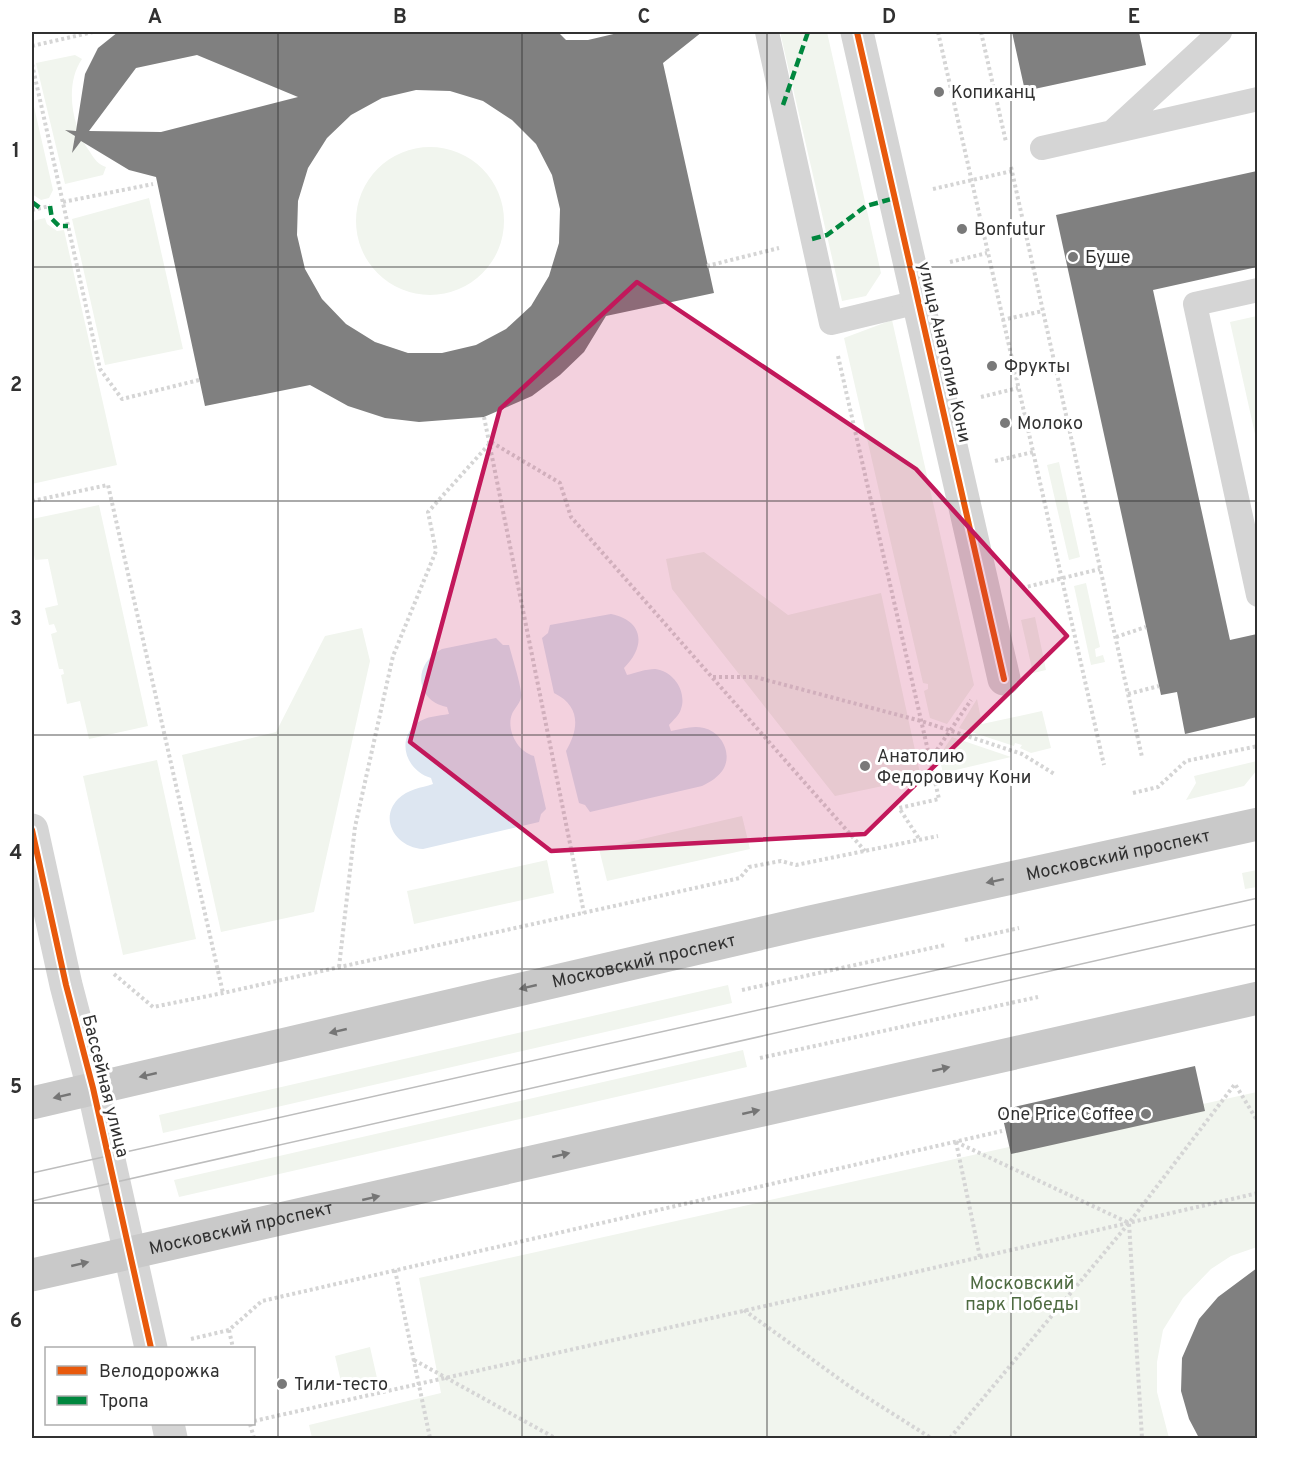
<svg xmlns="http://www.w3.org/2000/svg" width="1289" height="1470" font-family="Overpass,sans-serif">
	<rect width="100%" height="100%" fill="#fff"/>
	<path fill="#f1f5ee" d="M 780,32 L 827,32 L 881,273 L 866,296 L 842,301 Z
		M 75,55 L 82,59 C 64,85 72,128 90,152 C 94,159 99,165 106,167 L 103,175 L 65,184 L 36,63 Z
		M 32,98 L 53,190 L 49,198 L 41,200 L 32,194 Z
		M356 221a74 74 0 1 1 148 0a74 74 0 1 1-148 0Z
		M 149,198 L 183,349 L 105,365 L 72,219 Z
		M 45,218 L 47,224 L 57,231 L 64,230 L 117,465 L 32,484 L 32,221 Z
		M 1257,316 L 1258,316 L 1257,443 L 1230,322 Z
		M 892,320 L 974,685 L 947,724 L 930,718 L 924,691 L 928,689 L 928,684 L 923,683 L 844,338 Z
		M 1059,462 L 1080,557 L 1069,560 L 1047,465 Z
		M 99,505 L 148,726 L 89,739 L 80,701 L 67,704 L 61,675 L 64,674 L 63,669 L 59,669 L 51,634 L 57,632 L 54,624 L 49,625 L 45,608 L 58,605 L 48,559 L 35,560 L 32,544 L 32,519 Z
		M 704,552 L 788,615 L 881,593 L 921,778 L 835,796 L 672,589 L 666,559 Z
		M 1086,583 L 1100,647 L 1095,649 L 1096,657 L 1103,655 L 1105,662 L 1091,665 L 1074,586 Z
		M 1035,617 L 1046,670 L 1033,673 L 1021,620 Z
		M 362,628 L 370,661 L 314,912 L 221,932 L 182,755 L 276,732 L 325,636 Z
		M 977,699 L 982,724 L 1042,711 L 1051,748 L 1031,753 L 1020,748 L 1022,745 L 1015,743 L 1014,746 L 959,728 Z
		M 952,737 L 1011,757 L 943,773 L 939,756 Z
		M 157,760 L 196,939 L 123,955 L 83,776 Z
		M 1257,761 L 1257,770 L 1244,786 L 1186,800 L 1196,783 L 1194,776 Z
		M 742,816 L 750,849 L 607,881 L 599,849 Z
		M 547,860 L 554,893 L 414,924 L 407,891 Z
		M 1257,870 L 1257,887 L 1245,889 L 1242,873 Z
		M 728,985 L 732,1003 L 163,1133 L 159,1115 Z
		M 743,1050 L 747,1067 L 179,1197 L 174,1180 Z
		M 1257,1092 L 1257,1247 L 1231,1256 L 1211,1269 L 1183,1298 L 1163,1330 L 1157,1362 L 1157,1392 L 1169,1438 L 312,1438 L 309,1425 L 441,1393 L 419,1278 Z
		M 370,1347 L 377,1378 L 342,1386 L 335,1356 Z"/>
	<path fill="#dde6f1" d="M 611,614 C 644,621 646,646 624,668 L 627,675 C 635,673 646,669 655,669 C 674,671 687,692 681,709 C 679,716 673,720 669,725 L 671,731 C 682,729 693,725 704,728 C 721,732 732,752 724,768 C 719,777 710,782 702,786 L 590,812 L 585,805 L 579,803 L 566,751 C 579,729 581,706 554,693 L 542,638 L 548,633 L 550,625 Z
		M 496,638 L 503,645 L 509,645 C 511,654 523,690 521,697 C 521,702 514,709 512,714 C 506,729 517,752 534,756 L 546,809 L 541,814 L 539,822 L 423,849 C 397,848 378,820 398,799 C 408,789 421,788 433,784 L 431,778 C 407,771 395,741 417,723 C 427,716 438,716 449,714 L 447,707 C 414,700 413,663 442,649 Z"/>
	<path fill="#808080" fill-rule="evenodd" d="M 118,32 L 558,32 L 566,40 L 588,40 L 622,32 L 702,32 L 663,63 L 714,293 L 606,316 L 584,352 L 560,375 L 532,396 L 484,417 L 419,422 L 385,418 L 348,406 L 310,385 L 205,406 L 156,177 L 129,170 L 81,141 L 72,153 L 75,136 L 65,130 L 76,131 L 85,74 L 98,48 ZM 197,55 L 298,97 L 161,132 L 89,131 L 136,68 ZM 416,90 L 450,91 L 483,101 L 512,120 L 536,144 L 552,175 L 560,209 L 559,243 L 549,276 L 531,306 L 506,329 L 476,345 L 442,353 L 408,353 L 375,342 L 346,324 L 322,299 L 305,269 L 297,235 L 298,201 L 308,168 L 327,138 L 351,115 L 382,98 Z
		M 1012,32 L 1139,32 L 1146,65 L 1025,91 Z
		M 1257,171 L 1257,267 L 1153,290 L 1230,640 L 1257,634 L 1257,717 L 1185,734 L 1177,692 L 1161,695 L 1056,215 Z
		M 1195,1066 L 1205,1111 L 1011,1154 L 1001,1110 Z
		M 1257,1268 L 1257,1438 L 1199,1438 L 1189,1419 L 1181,1391 L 1182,1358 L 1199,1319 L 1218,1297 Z"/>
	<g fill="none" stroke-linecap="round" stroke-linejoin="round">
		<path stroke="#d5d5d5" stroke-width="4" stroke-dasharray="3 3" stroke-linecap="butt" d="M 938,32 L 1104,765
			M 981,32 L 1006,142
			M 32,46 L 93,32
			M 32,64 L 100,369 L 122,399 L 199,380
			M 1011,167 L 1142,757
			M 933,189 L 1012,171
			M 63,202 L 153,184
			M 32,210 L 50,206
			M 950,262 L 987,253
			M 707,266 L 779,248
			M 1002,320 L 1043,311
			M 838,356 L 939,799 L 899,808 L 920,840
			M 981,397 L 1018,388
			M 484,417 L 584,913
			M 995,461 L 1033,452
			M 32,501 L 108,485 L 223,993
			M 1022,588 L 1100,569
			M 1116,637 L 1146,627
			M 713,677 L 755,677 L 921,721 L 1022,754 L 1056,775
			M 1128,694 L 1159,686
			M 930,760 L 971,700
			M 1133,793 L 1158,787 L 1186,761 L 1258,746
			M 965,940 L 1019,928
			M 339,967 L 355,827 L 393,656 L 436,551 L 428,512 L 491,442 L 560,483 L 571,517 L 865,851
			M 114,974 L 153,1007 L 223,993 L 740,878 L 749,867 L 781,861 L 796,865 L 938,836
			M 742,990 L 945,945
			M 760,1058 L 1038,997
			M 956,1142 L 1129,1223 L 1142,1438
			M 956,1142 L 980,1257
			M 395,1270 L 430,1438
			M 744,1310 L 849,1386 L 931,1438
			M 229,1330 L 233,1348
			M 191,1339 L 229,1330 L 262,1301 L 1002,1131
			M 414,1360 L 555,1438
			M 254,1421 L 894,1277 L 1258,1193
			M 250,1424 L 254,1438
			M 950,1438 L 1129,1223 L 1235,1084 L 1258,1122"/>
		<path stroke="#d5d5d5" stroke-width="24" d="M 767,32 L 831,323 L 918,302
			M 1114,130 L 1220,32
			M 1042,148 L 1258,99
			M 1258,290 L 1195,304 L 1258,595"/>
		<path stroke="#d5d5d5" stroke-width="33" d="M 857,32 L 1004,679"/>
		<path stroke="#d5d5d5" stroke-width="33" d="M 32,830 L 66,985 L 93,1088 L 151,1348
			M 168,1424 L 171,1438"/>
		<g stroke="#c9c9c9" stroke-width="33">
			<path id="s1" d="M 32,1103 L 810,922 L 1258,824"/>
			<path id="s2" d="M 32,1275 L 1258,998"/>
		</g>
		<path stroke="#bdbdbd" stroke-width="1.5" d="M 32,1173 L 1258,898
			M 32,1201 L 1258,924"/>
		<path stroke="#00873e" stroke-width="4.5" stroke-dasharray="9 4.5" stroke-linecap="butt" d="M 783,105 L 808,32
			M 32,202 L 40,208
			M 50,206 L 52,219 L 59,226 L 68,226
			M 812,239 L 827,235 L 866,206 L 895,198"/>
		<defs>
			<path id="cycleway" d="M 857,32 L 1004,679
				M 32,830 L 66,985 L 93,1088 L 151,1348"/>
		</defs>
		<use href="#cycleway" stroke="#fff" stroke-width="10"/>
		<use href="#cycleway" stroke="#e8590c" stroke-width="6"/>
	</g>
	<defs><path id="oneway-solid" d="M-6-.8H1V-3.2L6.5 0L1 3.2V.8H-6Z" transform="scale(1.5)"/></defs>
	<g fill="#757575">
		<use href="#oneway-solid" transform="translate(995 881) rotate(168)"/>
		<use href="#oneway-solid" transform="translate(528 987) rotate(167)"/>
		<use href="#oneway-solid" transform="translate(338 1031) rotate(167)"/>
		<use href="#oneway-solid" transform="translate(941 1069) rotate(-13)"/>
		<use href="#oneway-solid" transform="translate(148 1075) rotate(167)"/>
		<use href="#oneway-solid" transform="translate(62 1096) rotate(167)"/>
		<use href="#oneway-solid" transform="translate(751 1112) rotate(-13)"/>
		<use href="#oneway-solid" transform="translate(561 1155) rotate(-13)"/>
		<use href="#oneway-solid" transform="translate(371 1198) rotate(-13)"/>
		<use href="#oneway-solid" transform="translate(80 1264) rotate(-13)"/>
	</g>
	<path fill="#c2185b" fill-opacity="0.2" stroke="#c2185b" stroke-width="4.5" stroke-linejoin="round" d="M 637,282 L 916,469 L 1067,636 L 865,834 L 551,851 L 410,742 L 500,409 Z"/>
	<path fill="none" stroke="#313131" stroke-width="1.5" stroke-opacity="0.55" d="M 278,32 L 278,1438M 522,32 L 522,1438M 767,32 L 767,1438M 1011,32 L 1011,1438M 32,267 L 1258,267M 32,501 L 1258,501M 32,735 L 1258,735M 32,969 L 1258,969M 32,1203 L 1258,1203"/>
	<g fill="#797979" stroke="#fff" stroke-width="2">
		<circle cx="939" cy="92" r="6"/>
		<circle cx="962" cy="229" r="6"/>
		<circle cx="1073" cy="257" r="6"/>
		<circle cx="992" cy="366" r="6"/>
		<circle cx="1005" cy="423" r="6"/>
		<circle cx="865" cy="766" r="6"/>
		<circle cx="1146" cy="1114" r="6"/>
		<circle cx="282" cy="1384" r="6"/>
	</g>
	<g text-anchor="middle" stroke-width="6" stroke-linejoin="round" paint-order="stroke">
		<g font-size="18" fill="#313131" stroke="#fff" text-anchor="start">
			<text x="951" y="98">Копиканц</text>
			<text x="974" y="235">Bonfutur</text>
			<text x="1085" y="263">Буше</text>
			<text x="1004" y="372">Фрукты</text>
			<text x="1017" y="429">Молоко</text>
			<text x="877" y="762">Анатолию<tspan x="877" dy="21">Федоровичу Кони</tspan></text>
			<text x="1134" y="1120" text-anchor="end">One Price Coffee</text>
			<text x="294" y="1390">Тили-тесто</text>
		</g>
		<g font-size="18" fill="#313131" stroke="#fff">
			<text transform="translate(945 352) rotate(77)" y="6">улица Анатолия Кони</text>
			<text dy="6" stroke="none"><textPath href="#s1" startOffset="1114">Московский проспект</textPath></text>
			<text dy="6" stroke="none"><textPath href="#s1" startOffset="628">Московский проспект</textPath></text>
			<text transform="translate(106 1086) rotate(76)" y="6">Бассейная улица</text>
			<text dy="6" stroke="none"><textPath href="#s2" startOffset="214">Московский проспект</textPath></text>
		</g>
		<g font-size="18" fill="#4e6b41" stroke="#fff">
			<text x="1022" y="1289">Московский<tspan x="1022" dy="21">парк Победы</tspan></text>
		</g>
	</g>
	<rect width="1289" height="1470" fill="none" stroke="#ffffff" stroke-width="66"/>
	<rect x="45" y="1347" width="210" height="78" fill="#ffffff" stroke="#adadad" stroke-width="1.5"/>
	<rect x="57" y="1366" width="30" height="9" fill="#e8590c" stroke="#adadad" stroke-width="1.5"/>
	<text x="99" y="1377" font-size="18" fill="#313131">Велодорожка</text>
	<rect x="57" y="1396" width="30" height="9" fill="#00873e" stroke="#adadad" stroke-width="1.5"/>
	<text x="99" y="1407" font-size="18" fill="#313131">Тропа</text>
	<rect x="33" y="33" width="1223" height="1404" fill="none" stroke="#313131" stroke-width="2"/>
	<g font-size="20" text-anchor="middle" font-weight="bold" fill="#313131">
		<text x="155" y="23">A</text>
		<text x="400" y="23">B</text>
		<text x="644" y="23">C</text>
		<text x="889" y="23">D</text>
		<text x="1134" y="23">E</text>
		<text x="16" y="157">1</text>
		<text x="16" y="391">2</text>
		<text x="16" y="625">3</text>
		<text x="16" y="859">4</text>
		<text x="16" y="1093">5</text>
		<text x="16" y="1327">6</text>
	</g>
</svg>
